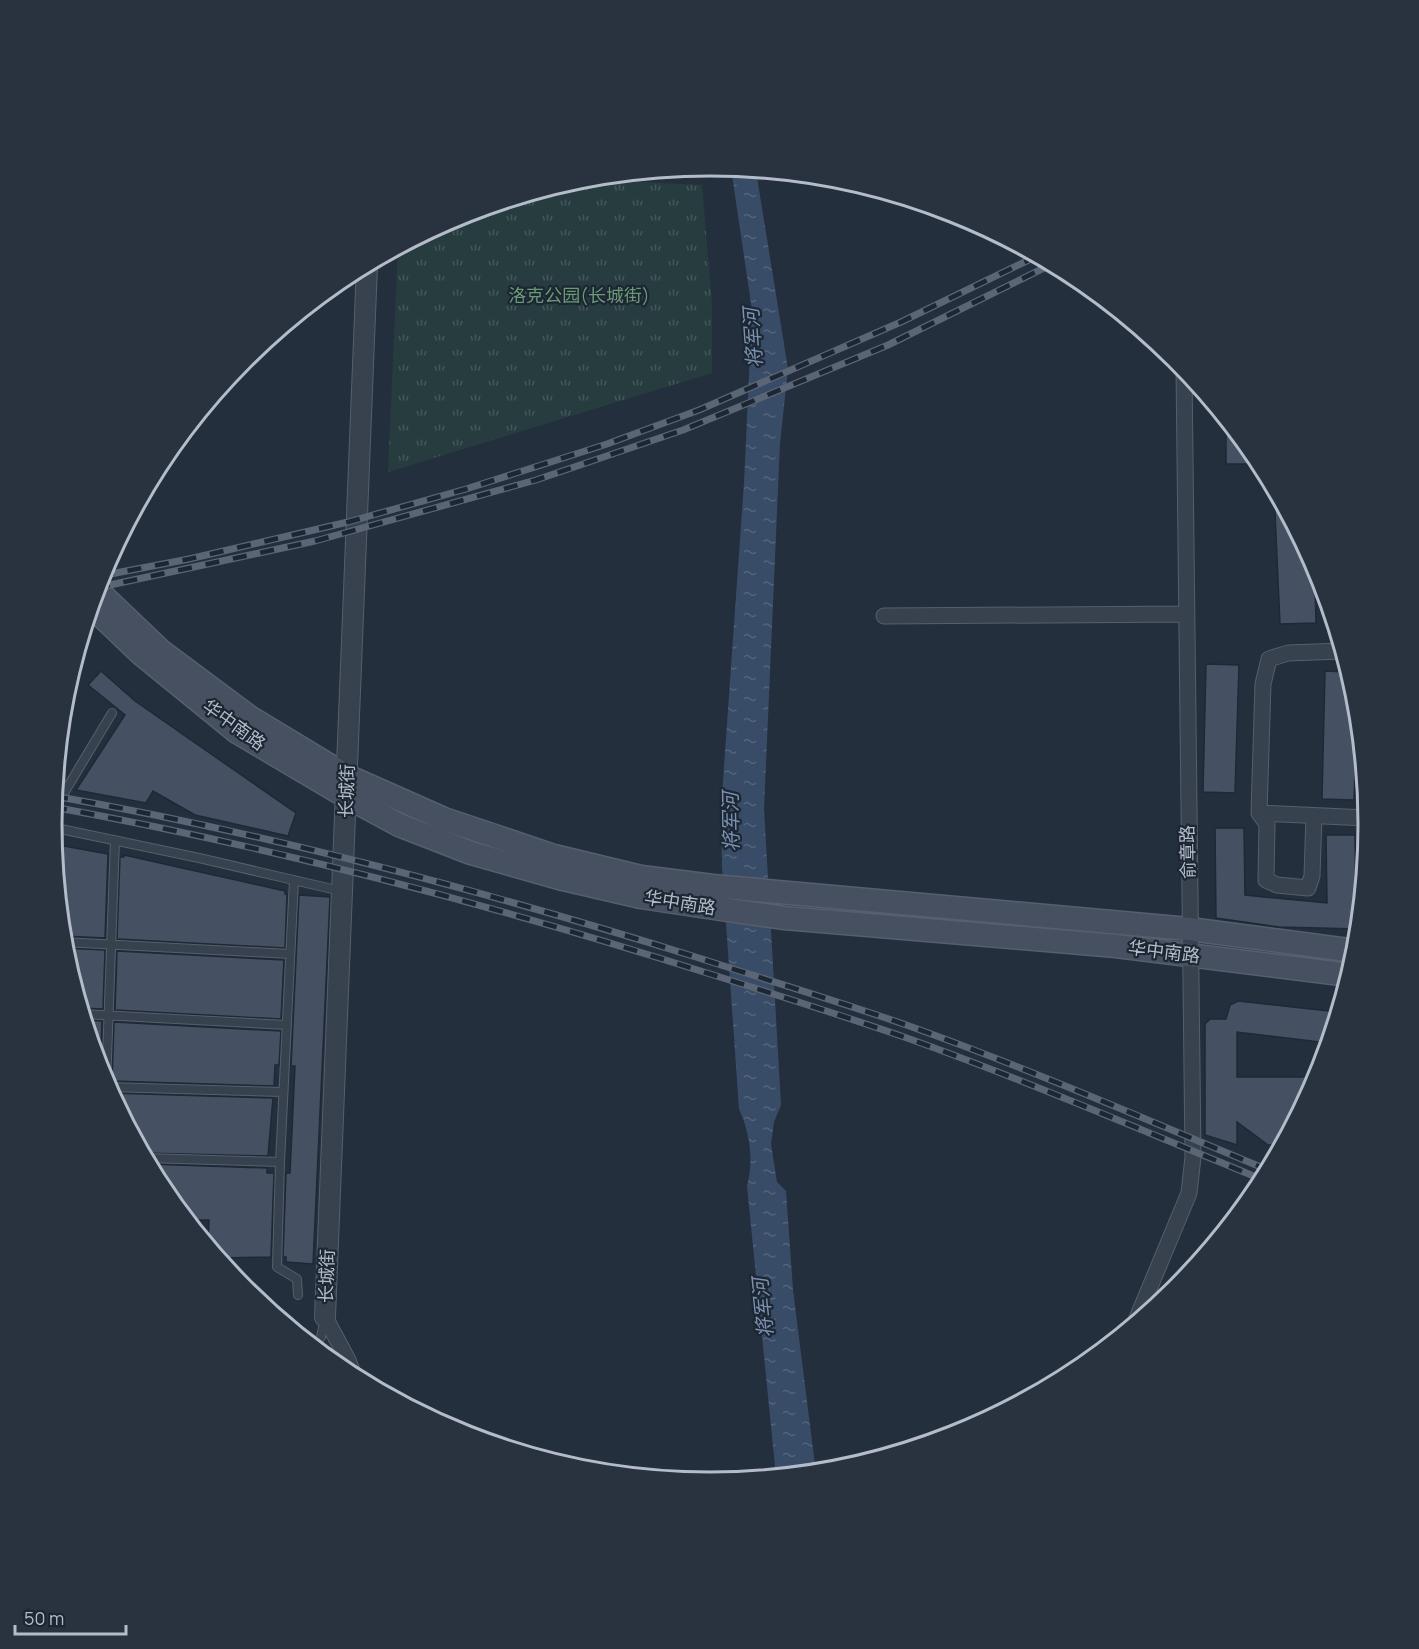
<svg xmlns="http://www.w3.org/2000/svg" width="1419" height="1649" font-family="Manrope,'Noto Sans SC',sans-serif">
	<defs>
		<pattern id="park-tufts" width="24" height="20" patternUnits="userSpaceOnUse" patternTransform="scale(1.5)"><rect width="24" height="20" fill="#263c3f"/><path d="M3 7l-1-3M5 7V3M7 7l1-3M15 17l-1-3M17 17v-4M19 17l1-3" fill="none" stroke="#435659"/></pattern>
		<pattern id="water-ripples" width="26" height="14" patternUnits="userSpaceOnUse" patternTransform="scale(1.5)"><rect width="26" height="14" fill="#394c67"/><path d="M2 4q2-2 4 0t4 0M15 11q2-2 4 0t4 0" fill="none" stroke="#53647b"/></pattern>
	</defs>
	<rect width="100%" height="100%" fill="#242f3e"/>
	<path fill="url(#park-tufts)" d="M 578,179 L 702,185 L 712,304 L 712,373 L 388,472 L 398,248 L 458,216 Z"/>
	<path fill="url(#water-ripples)" d="M 731,168 L 756,171 L 788,369 L 780,443 L 764,809 L 781,1105 L 774,1122 L 771,1144 L 777,1182 L 786,1191 L 793,1290 L 816,1473 L 776,1476 L 747,1186 C 754,1160 750,1133 739,1109 L 722,866 L 721,809 L 744,483 L 752,310 Z"/>
	<path fill="#455162" stroke="#1f2835" stroke-width="1.5" d="M 1226,421 L 1257,459 L 1260,464 L 1226,464 Z
		M 1274,491 L 1318,573 L 1322,587 L 1315,587 L 1316,623 L 1280,624 Z
		M 1206,664 L 1239,665 L 1235,793 L 1203,792 Z
		M 101,671 L 135,701 L 296,813 L 288,836 L 195,815 L 153,791 L 146,803 L 76,790 L 125,715 L 88,685 Z
		M 1325,671 L 1348,672 L 1355,696 L 1357,710 L 1354,800 L 1322,799 Z
		M 1215,828 L 1244,828 L 1245,895 L 1327,903 L 1326,835 L 1355,835 L 1356,906 L 1360,906 L 1358,929 L 1279,927 L 1216,918 Z
		M 53,844 L 108,854 L 105,938 L 62,936 Z
		M 124,855 L 285,891 L 285,894 L 287,894 L 285,948 L 117,939 L 120,857 L 124,857 Z
		M 299,895 L 330,897 L 313,1264 L 286,1262 L 286,1257 L 283,1257 L 286,1173 L 290,1173 L 295,1066 L 291,1066 Z
		M 63,948 L 105,950 L 103,1009 L 80,1008 Z
		M 117,951 L 284,960 L 281,1019 L 115,1010 Z
		M 1238,1001 L 1338,1012 L 1328,1043 L 1237,1032 L 1237,1077 L 1317,1077 L 1281,1145 L 1268,1145 L 1237,1122 L 1237,1145 L 1205,1135 L 1205,1024 L 1210,1019 L 1226,1019 L 1230,1005 Z
		M 84,1020 L 102,1021 L 100,1074 Z
		M 114,1022 L 281,1031 L 279,1065 L 275,1065 L 274,1086 L 112,1081 Z
		M 110,1093 L 273,1098 L 268,1156 L 142,1153 Z
		M 148,1164 L 267,1168 L 267,1173 L 274,1173 L 271,1257 L 217,1258 L 208,1247 L 209,1220 L 186,1220 L 162,1190 Z"/>
	<g fill="none" stroke-linecap="round" stroke-linejoin="round">
		<defs>
			<path id="service" d="M 56,771 L 65,792
				M 52,813 L 112,713
				M 51,827 L 199,858 L 341,891
				M 294,880 L 280,1162 L 277,1267 L 297,1279 L 298,1295
				M 63,942 L 290,954
				M 82,1014 L 287,1025
				M 106,1085 L 115,840
				M 107,1087 L 283,1092
				M 145,1158 L 280,1162
				M 313,1347 L 321,1337 L 325,1319"/>
			<path id="minor" d="M 884,616 L 1186,614
				M 1342,651 L 1288,653 L 1269,659 L 1263,684 L 1259,813 L 1367,818
				M 1259,813 L 1267,824 L 1266,880 L 1277,885 L 1308,888 L 1312,876 L 1314,816
				M 325,1317 L 348,1360 L 355,1378
				M 1135,1323 L 1189,1193 L 1193,1157 L 1184,369"/>
			<path id="tertiary" d="M 325,1317 L 367,265"/>
			<path id="secondary" d="M 96,589 L 161,651 L 251,718 L 347,776 L 444,819 L 554,856 L 641,877 L 713,886 L 1189,929 L 1356,951
				M 91,606 L 140,653 L 237,732 L 347,797 L 399,825 L 471,853 L 559,878 L 641,897 L 707,907 L 785,918 L 1116,946 L 1349,975"/>
		</defs>
		<use href="#service" stroke="#565f6c" stroke-width="10"/>
		<use href="#minor" stroke="#565f6c" stroke-width="17"/>
		<use href="#tertiary" stroke="#565f6c" stroke-width="22"/>
		<use href="#secondary" stroke="#565f6c" stroke-width="25"/>
		<use href="#service" stroke="#38414e" stroke-width="8"/>
		<use href="#minor" stroke="#38414e" stroke-width="15"/>
		<use href="#tertiary" stroke="#38414e" stroke-width="20"/>
		<use href="#secondary" stroke="#465061" stroke-width="22"/>
		<defs>
			<path id="rail" d="M 100,576 L 189,559 L 348,522 L 466,489 L 607,444 L 699,410 L 901,322 L 1037,256
				M 96,588 L 315,541 L 536,480 L 683,430 L 888,345 L 1052,264
				M 54,796 C 272,834 488,892 699,958 C 770,981 841,1002 912,1027 C 1032,1070 1150,1121 1268,1170
				M 53,807 C 274,847 493,905 707,973 C 774,994 841,1015 907,1038 C 1027,1081 1145,1131 1263,1180"/>
		</defs>
		<use href="#rail" stroke="#5a6575" stroke-width="7"/>
		<use href="#rail" stroke="#1d2633" stroke-width="4.5" stroke-dasharray="14" stroke-linecap="butt"/>
	</g>
	<g text-anchor="middle" stroke-width="4.5" stroke-linejoin="round" paint-order="stroke">
		<g font-size="18" fill="#6b9a76" stroke="#1d2633">
			<text x="579" y="302">洛克公园(长城街)</text>
		</g>
		<g font-size="18" fill="#b4bcc9" stroke="#1d2633">
			<text transform="translate(234 725) rotate(36)" y="6">华中南路</text>
			<text transform="translate(347 791) rotate(-88)" y="6">长城街</text>
			<text transform="translate(1188 852) rotate(-91)" y="6">俞章路</text>
			<text transform="translate(680 903) rotate(9)" y="6">华中南路</text>
			<text transform="translate(1164 952) rotate(7)" y="6">华中南路</text>
			<text transform="translate(327 1276) rotate(-88)" y="6">长城街</text>
		</g>
		<g font-size="20" font-style="italic" fill="#7c92b1" stroke="#1d2633">
			<text transform="translate(753 338) rotate(-94)" y="7">将军河</text>
			<text transform="translate(731 822) rotate(-91)" y="7">将军河</text>
			<text transform="translate(763 1308) rotate(-96)" y="7">将军河</text>
		</g>
	</g>
	<path d="M0 0H1419V1649H0ZM62 824a648 648 0 1 1 1296 0a648 648 0 1 1-1296 0Z" fill="#29323f" fill-rule="evenodd"/>
	<path fill="none" stroke="#b4bcc9" stroke-width="3" d="M62 824a648 648 0 1 1 1296 0a648 648 0 1 1-1296 0Z"/>
	<path d="M15 1625v9h111v-9" fill="none" stroke="#b4bcc9" stroke-width="3"/>
	<text x="24" y="1625" font-size="18" fill="#b4bcc9" stroke="#1d2633" stroke-width="4.5" paint-order="stroke">50 m</text>
</svg>
